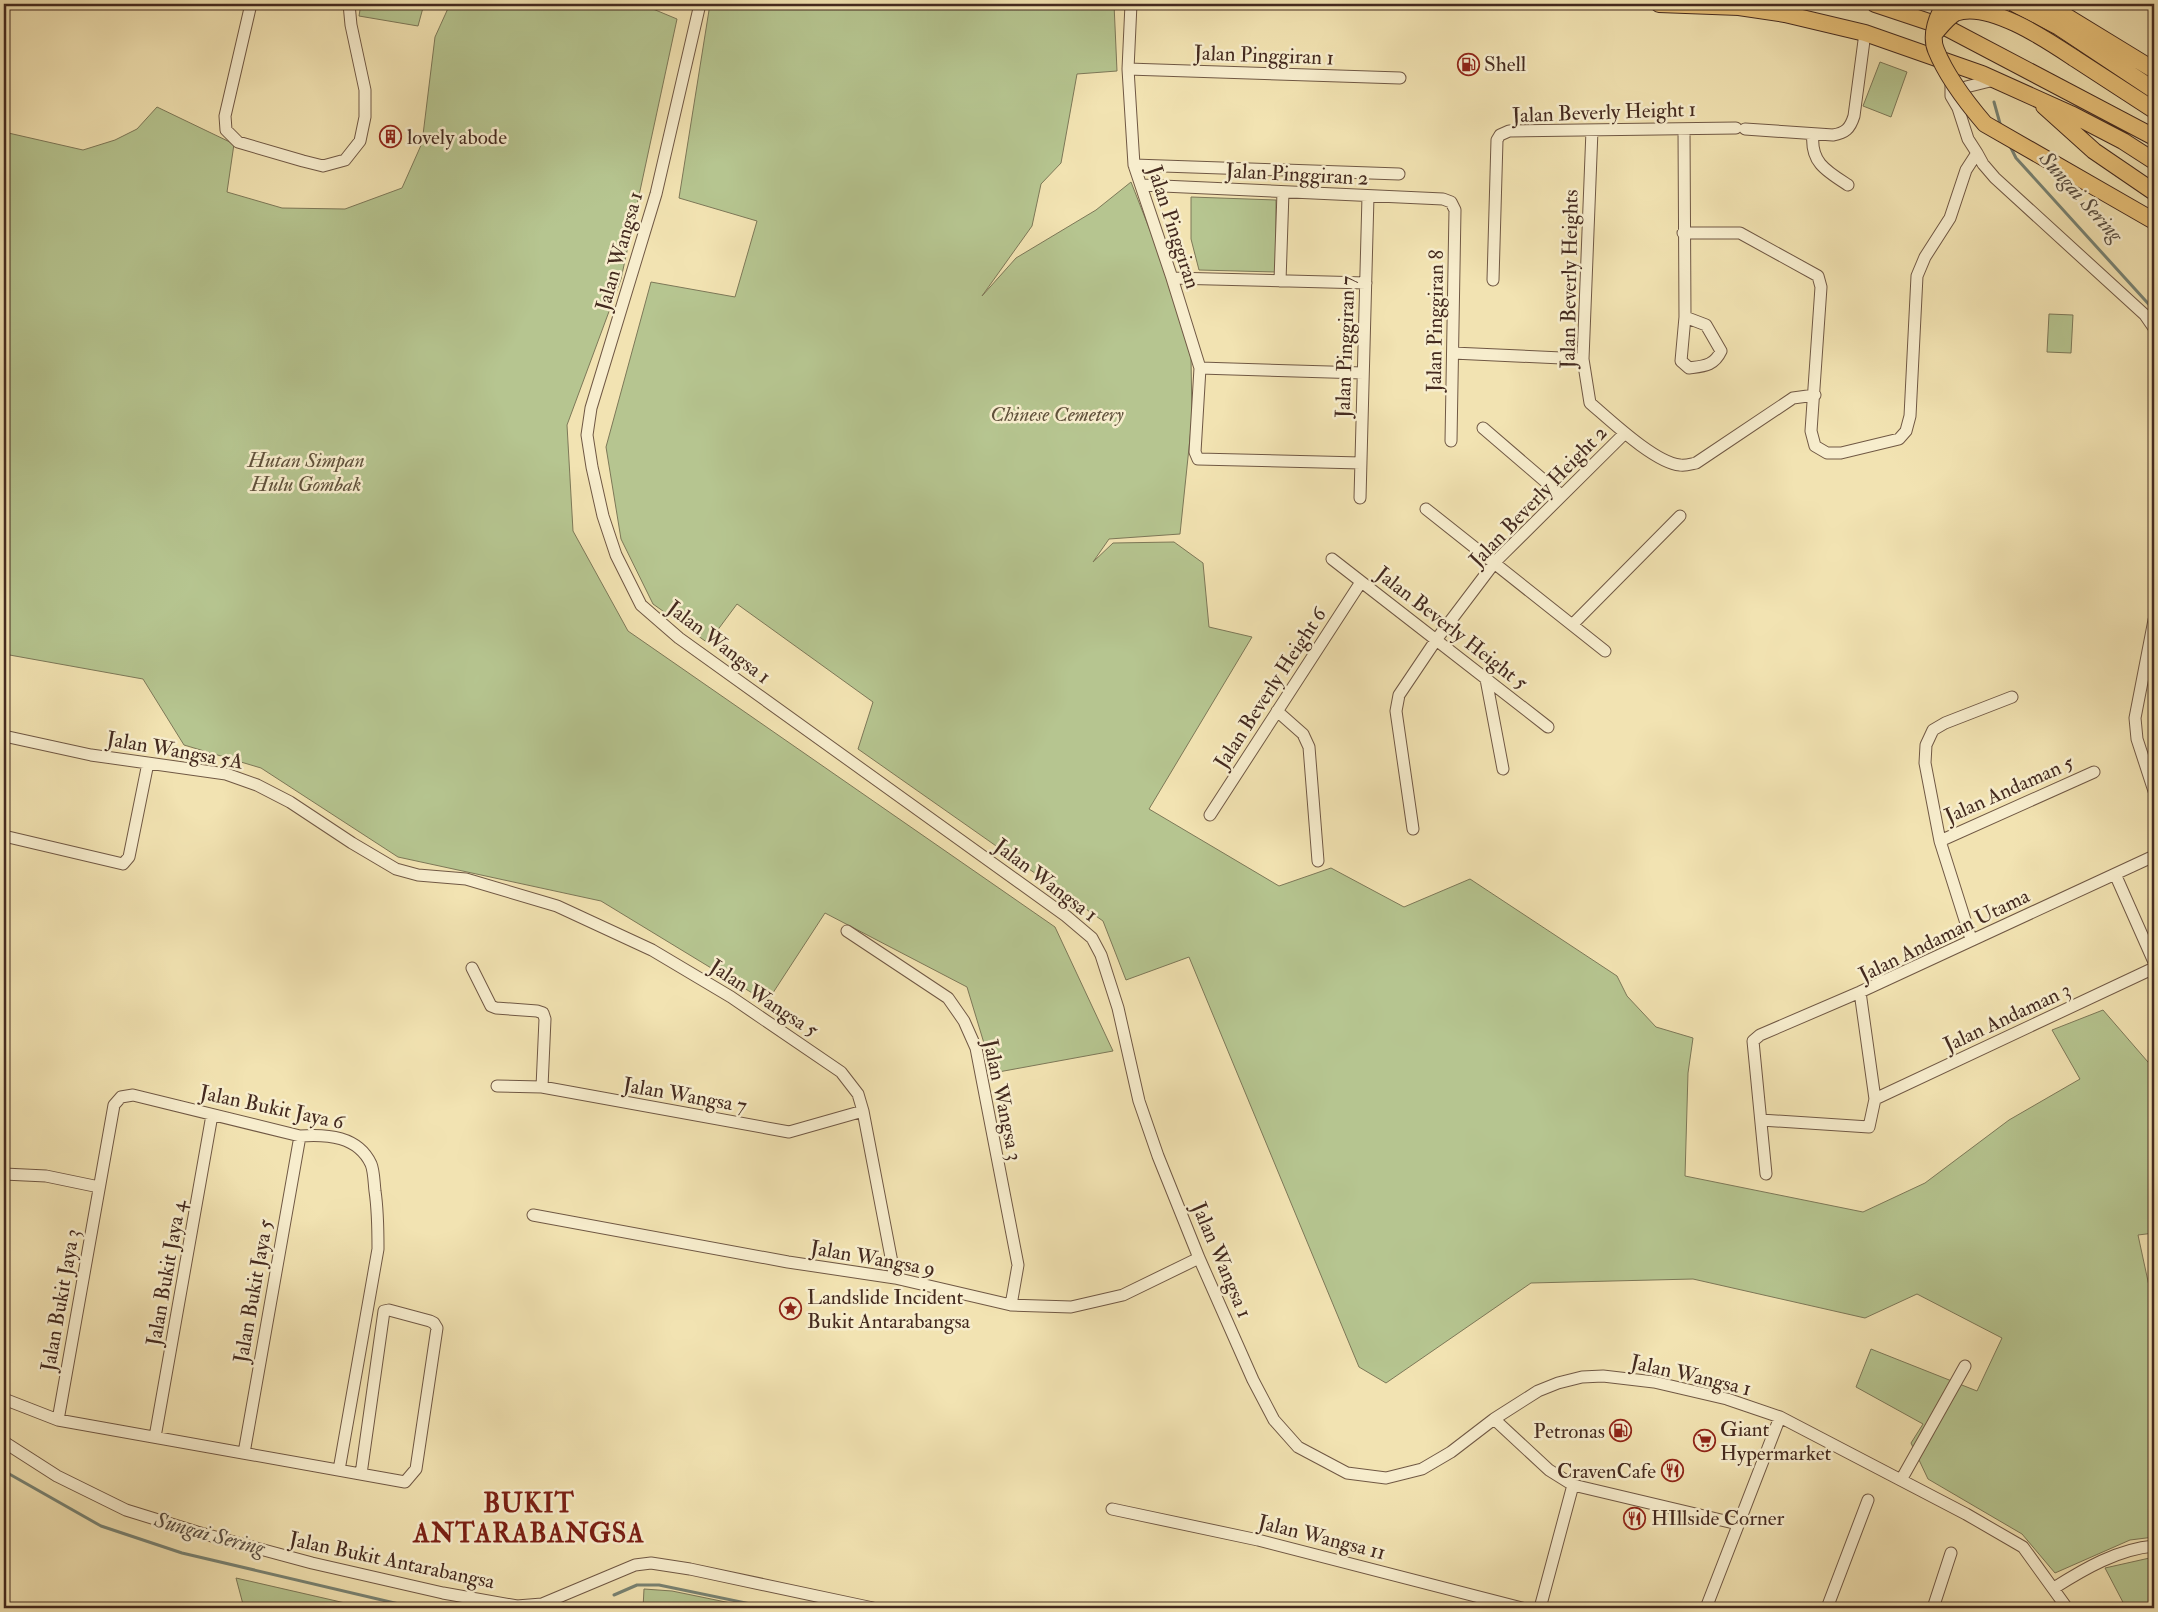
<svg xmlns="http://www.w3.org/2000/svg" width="2158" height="1612" font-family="'IM FELL Double Pica',serif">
	<rect width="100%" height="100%" fill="#f2e3b2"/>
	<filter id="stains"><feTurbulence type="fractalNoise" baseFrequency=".004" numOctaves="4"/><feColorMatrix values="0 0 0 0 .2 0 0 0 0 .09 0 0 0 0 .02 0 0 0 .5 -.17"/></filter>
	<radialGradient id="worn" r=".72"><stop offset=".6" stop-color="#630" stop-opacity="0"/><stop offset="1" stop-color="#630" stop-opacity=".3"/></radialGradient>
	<path fill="#b6c590" stroke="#7d7858" d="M 361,4 L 424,4 L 418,26 L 359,16 Z
		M 450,4 L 641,4 L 677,19 L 621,279 L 567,425 L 573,531 L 628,631 L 1055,927 L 1113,1051 L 993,1073 L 967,987 L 825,913 L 767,1002 L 601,901 L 398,857 L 261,768 L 184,745 L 143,679 L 4,654 L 4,132 L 83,150 L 115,140 L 137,129 L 157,107 L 234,144 L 227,192 L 282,208 L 345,209 L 402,188 L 422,143 L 435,37 Z
		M 710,4 L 856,4 L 871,8 L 879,4 L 1114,4 L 1117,71 L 1077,74 L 1061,163 L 1041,184 L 1032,226 L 982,296 L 1016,258 L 1096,210 L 1131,182 L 1173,289 L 1191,358 L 1192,419 L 1180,534 L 1109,539 L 1093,562 L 1113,543 L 1174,542 L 1203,563 L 1209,627 L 1252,637 L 1149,809 L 1279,886 L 1331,868 L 1404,907 L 1470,879 L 1617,976 L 1627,996 L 1656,1027 L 1693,1038 L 1688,1073 L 1685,1176 L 1863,1212 L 1925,1183 L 2009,1120 L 2080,1079 L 2052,1030 L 2103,1010 L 2154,1069 L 2154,1233 L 2138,1235 L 2154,1309 L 2154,1537 L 2130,1540 L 2055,1573 L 2022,1534 L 1928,1479 L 1911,1443 L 1923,1424 L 1856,1387 L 1871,1349 L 1977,1391 L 2002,1338 L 1917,1294 L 1865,1318 L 1693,1279 L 1531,1283 L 1386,1383 L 1359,1367 L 1189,957 L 1126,980 L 1103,921 L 858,749 L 873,702 L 737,604 L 708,643 L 653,604 L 621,539 L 606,447 L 651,282 L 735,297 L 757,221 L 679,198 Z
		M 1880,62 L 1907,72 L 1891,117 L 1863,106 Z
		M 1191,197 L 1276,200 L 1276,272 L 1199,270 L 1191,239 Z
		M 2049,314 L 2073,315 L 2071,353 L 2047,352 Z
		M 2154,1557 L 2154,1608 L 2126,1608 L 2105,1568 Z
		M 236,1578 L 367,1608 L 244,1608 Z
		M 644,1589 L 672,1591 L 755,1608 L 643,1608 Z"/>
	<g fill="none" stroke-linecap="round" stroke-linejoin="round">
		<path stroke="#788374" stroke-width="3" d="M 1994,102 L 2001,127
			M 2010,146 L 2016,158 L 2154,310
			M 4,1471 L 101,1526 L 182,1553 L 416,1608
			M 614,1595 L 637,1585 L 659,1585 L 770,1608"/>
		<defs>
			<path id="minor" d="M 251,4 L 225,116 L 226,130 L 238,142 L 303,161 L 323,166 L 345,160 L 360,141 L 365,117 L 365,90 L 351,25 L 349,4
				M 700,4 L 656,194 L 591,408 L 587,435 L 592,467 L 603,516 L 616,555 L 641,605 L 679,638 L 1066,916 L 1092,938 L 1101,955 L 1118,1008 L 1139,1101 L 1158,1156 L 1199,1258 L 1253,1380 L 1274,1420 L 1298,1447 L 1347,1473 L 1386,1478 L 1422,1469 L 1451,1452 L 1494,1419 L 1538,1391 L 1558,1383 L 1582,1377 L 1603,1376 L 1654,1382 L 1727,1399 L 1780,1417 L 1966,1514 L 2023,1547 L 2067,1608
				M 1131,4 L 1128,69 L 1134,165 L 1172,278 L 1200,368 L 1195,452 L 1198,459 L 1361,463
				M 1128,69 L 1400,78
				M 1960,100 L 1966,87 L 1994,80
				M 1684,129 L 1685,317 L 1681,361 L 1689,368 C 1704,366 1714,366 1721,351 L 1706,325 L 1685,317
				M 1745,129 L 1833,135 C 1845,133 1850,129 1854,116 L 1865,33
				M 1592,130 L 1583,359 L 1590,403 C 1610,420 1655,463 1680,465 C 1685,466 1691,464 1696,463 L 1793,398 L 1815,395
				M 1813,134 C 1810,162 1826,171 1848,185
				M 1977,153 L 1983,164 L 1995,178 L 2145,315 L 2154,328
				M 1134,165 L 1399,174
				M 1141,185 L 1443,199 L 1451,202 L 1455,210 L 1451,441
				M 1683,233 L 1740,233 L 1818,276 L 1821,287 L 1811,431 L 1815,446 L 1827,453 L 1841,453 L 1899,439 L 1906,431 L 1910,416 L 1917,276 L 1925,257 L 1950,218 L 1966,170 L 1977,153 L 1968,139 L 1958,108 L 1951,96 L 1951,80
				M 1172,278 L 1366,283
				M 1493,280 L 1497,140 L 1500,135 L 1509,131 L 1736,128
				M 1280,281 L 1283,192
				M 1453,353 L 1583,359
				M 1200,368 L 1363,373
				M 1483,428 L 1561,495
				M 1360,498 L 1368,196
				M 1426,509 L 1605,651
				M 1332,559 L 1548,727
				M 2154,620 L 2135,718 L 2137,739 L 2154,791
				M 1573,624 L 1680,516
				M 1486,679 L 1503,769
				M 1277,711 L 1303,734 L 1309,747 L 1318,861
				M 4,736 L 91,755 L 226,774 L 257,785 L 290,802 L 352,843 L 396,869 L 418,875 L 466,879 L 557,906 L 652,950 L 731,997 L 841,1072 L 858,1094 L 863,1111 L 895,1278
				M 1210,815 L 1361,582
				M 1413,829 L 1396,711 L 1399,695 L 1436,640 L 1495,562 L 1625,433
				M 4,836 L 123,864 L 129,857 L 148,763
				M 1940,841 L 2094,772
				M 2115,874 L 2154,962
				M 847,931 L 948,998 L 964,1021 L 976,1048 L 1018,1265 L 1011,1305
				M 1971,939 L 1940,841 L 1925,763 L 1926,745 L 1933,730 L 1945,723 L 2012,697
				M 472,968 L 491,1006 L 496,1008 L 537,1011 L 543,1013 L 545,1019 L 542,1087
				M 497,1086 L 542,1087 L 789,1132 L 863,1111
				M 1875,1099 L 2154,968
				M 1761,1120 L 1869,1127 L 1875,1099 L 1860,992
				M 4,1174 L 46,1176 L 99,1187
				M 1766,1174 L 1753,1041 L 1760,1035 L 1860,992 L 2154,856
				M 533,1215 L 788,1262 L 895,1278 L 1011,1305 L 1071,1307 L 1123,1295 L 1199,1258
				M 4,1399 L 58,1420 L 405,1482 L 416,1469 L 437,1328 L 434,1323 L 430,1321 L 389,1310 L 384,1311 L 361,1474
				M 1494,1419 L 1549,1470 L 1573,1485 L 1738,1524
				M 58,1420 L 114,1105 L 121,1097 L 133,1095 L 300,1136 C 327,1134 358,1136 371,1164 C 374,1171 374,1183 375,1191 C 378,1211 378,1229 378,1249 L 339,1470
				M 155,1437 L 212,1115
				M 4,1442 L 57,1476 L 126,1510 L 197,1532 L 312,1563 L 443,1593 L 517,1606 L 542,1604 L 635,1565 L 651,1563 L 690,1569 L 873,1608
				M 244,1453 L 300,1136
				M 1901,1480 L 1965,1366
				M 1112,1509 L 1258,1540 L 1522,1608
				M 2054,1588 C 2084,1569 2118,1549 2154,1546
				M 1540,1608 L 1573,1485
				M 1706,1608 L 1780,1417
				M 1827,1608 L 1868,1500
				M 1933,1608 L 1951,1553"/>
			<path id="highway" d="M 1659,4 L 1739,7 L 1785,14 L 1865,33 L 1982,74 L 2073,115 L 2123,141 L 2154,161
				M 1875,4 L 1947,28 L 2154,137
				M 2015,4 L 2059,27 L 2154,90
				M 2046,4 L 2154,70
				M 2074,58 L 2154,110
				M 2044,106 L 2094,151 L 2154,192"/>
		</defs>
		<use href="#minor" stroke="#705844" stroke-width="13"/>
		<use href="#highway" stroke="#442a1f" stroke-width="18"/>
		<use href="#minor" stroke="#f7edcd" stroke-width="11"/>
		<use href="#highway" stroke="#e9c279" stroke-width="16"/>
		<defs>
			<path id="highway-bridge" d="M 1947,4 C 1937,13 1930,36 1936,50 C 1946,75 1967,103 1985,124 L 2154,221
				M 1935,33 C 1941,26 1947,18 1955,13 C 1988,0 2047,40 2074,58"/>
		</defs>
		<use href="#highway-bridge" stroke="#442a1f" stroke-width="18" stroke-linecap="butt"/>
		<use href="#highway-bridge" stroke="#e9c279" stroke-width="16"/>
	</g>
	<defs>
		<symbol id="fuel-ring" viewBox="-11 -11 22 22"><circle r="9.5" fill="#f7edcd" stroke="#8f2418" stroke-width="1.5"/><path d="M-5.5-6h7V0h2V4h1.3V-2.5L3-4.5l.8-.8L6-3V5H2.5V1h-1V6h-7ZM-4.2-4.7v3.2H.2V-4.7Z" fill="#8f2418"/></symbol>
		<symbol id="building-ring" viewBox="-11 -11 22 22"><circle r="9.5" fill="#f7edcd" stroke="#8f2418" stroke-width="1.5"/><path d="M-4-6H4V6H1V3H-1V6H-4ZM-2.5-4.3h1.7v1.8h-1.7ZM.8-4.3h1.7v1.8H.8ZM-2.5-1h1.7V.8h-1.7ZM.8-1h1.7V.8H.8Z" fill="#8f2418"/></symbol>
		<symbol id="sight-ring" viewBox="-11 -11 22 22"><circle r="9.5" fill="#f7edcd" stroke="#8f2418" stroke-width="1.5"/><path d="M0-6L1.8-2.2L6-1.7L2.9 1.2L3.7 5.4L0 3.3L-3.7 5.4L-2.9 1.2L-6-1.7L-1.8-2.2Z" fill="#8f2418"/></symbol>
		<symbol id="supermarket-ring" viewBox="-11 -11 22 22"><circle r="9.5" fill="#f7edcd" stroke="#8f2418" stroke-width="1.5"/><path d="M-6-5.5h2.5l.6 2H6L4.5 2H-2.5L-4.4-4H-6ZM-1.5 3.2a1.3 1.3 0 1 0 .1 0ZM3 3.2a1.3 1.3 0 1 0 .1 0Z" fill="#8f2418"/></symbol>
		<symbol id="restaurant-ring" viewBox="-11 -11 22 22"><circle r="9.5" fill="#f7edcd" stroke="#8f2418" stroke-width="1.5"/><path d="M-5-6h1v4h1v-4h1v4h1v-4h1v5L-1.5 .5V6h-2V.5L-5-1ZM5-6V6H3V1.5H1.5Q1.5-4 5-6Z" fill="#8f2418"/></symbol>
	</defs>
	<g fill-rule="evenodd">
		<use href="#fuel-ring" x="1456" y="52" width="25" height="25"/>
		<use href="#building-ring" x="378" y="124" width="25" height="25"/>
		<use href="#sight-ring" x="778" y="1296" width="25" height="25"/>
		<use href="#fuel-ring" x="1608" y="1418" width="25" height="25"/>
		<use href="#supermarket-ring" x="1692" y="1428" width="25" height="25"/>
		<use href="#restaurant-ring" x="1660" y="1458" width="25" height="25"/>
		<use href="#restaurant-ring" x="1622" y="1506" width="25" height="25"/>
	</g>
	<g text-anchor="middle" stroke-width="5" stroke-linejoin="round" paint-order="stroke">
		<g font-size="21" fill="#442a1f" stroke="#f7edcd">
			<text transform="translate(1264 55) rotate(2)" y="7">Jalan Pinggiran 1</text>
			<text transform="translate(1604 112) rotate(-2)" y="7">Jalan Beverly Height 1</text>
			<text transform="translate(1297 174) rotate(3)" y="7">Jalan Pinggiran 2</text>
			<text transform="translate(1174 227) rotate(72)" y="7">Jalan Pinggiran</text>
			<text transform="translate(619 251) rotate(-74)" y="7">Jalan Wangsa 1</text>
			<text transform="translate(1569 279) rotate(-89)" y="7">Jalan Beverly Heights</text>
			<text transform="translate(1435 321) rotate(-89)" y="7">Jalan Pinggiran 8</text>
			<text transform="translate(1345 347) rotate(-88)" y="7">Jalan Pinggiran 7</text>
			<text transform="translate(1538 496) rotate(-46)" y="7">Jalan Beverly Height 2</text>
			<text transform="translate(1452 628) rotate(38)" y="7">Jalan Beverly Height 5</text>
			<text transform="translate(719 642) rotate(37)" y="7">Jalan Wangsa 1</text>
			<text transform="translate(1270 688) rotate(-57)" y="7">Jalan Beverly Height 6</text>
			<text transform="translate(175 750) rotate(10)" y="7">Jalan Wangsa 5A</text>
			<text transform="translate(2009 789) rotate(-24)" y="7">Jalan Andaman 5</text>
			<text transform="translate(1046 880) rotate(37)" y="7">Jalan Wangsa 1</text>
			<text transform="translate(1944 935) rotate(-26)" y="7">Jalan Andaman Utama</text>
			<text transform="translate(764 998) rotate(33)" y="7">Jalan Wangsa 5</text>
			<text transform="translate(2007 1017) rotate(-25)" y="7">Jalan Andaman 3</text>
			<text transform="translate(685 1095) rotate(10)" y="7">Jalan Wangsa 7</text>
			<text transform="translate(1003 1100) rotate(78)" y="7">Jalan Wangsa 3</text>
			<text transform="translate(272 1107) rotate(12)" y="7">Jalan Bukit Jaya 6</text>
			<text transform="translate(873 1258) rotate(10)" y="7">Jalan Wangsa 9</text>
			<text transform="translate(1222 1260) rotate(67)" y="7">Jalan Wangsa 1</text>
			<text transform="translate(166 1273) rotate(-80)" y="7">Jalan Bukit Jaya 4</text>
			<text transform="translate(253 1291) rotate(-80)" y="7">Jalan Bukit Jaya 5</text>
			<text transform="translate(60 1300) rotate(-80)" y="7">Jalan Bukit Jaya 3</text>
			<text transform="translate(1691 1375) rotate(13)" y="7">Jalan Wangsa 1</text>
			<text transform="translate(1322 1537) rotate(14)" y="7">Jalan Wangsa 11</text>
			<text transform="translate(392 1560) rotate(12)" y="7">Jalan Bukit Antarabangsa</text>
		</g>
		<g font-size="21" fill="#442a1f" stroke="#f7edcd" text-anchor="start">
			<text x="1484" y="71">Shell</text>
			<text x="407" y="144">lovely abode</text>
			<text x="807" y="1304">Landslide Incident<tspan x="807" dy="24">Bukit Antarabangsa</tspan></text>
			<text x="1720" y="1436">Giant<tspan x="1720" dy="24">Hypermarket</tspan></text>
			<text x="1605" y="1438" text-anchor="end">Petronas</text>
			<text x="1656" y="1478" text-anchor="end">CravenCafe</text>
			<text x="1651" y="1525">HIllside Corner</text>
		</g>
		<g font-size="21" font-style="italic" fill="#60513b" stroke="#f7edcd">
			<text x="1057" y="421">Chinese Cemetery</text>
			<text x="306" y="467">Hutan Simpan<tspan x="306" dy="24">Hulu Gombak</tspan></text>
		</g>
		<g font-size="22" font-style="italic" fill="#5a4f42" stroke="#f7edcd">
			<text transform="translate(2082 196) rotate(48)" y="8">Sungai Sering</text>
			<text transform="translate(210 1533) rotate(15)" y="8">Sungai Sering</text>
		</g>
		<g font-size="26" font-weight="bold" letter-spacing="1" fill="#7a1f14" stroke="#f7edcd">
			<text x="529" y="1512">BUKIT<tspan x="529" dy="30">ANTARABANGSA</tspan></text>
		</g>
	</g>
	<rect width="2158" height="1612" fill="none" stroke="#f2e3b2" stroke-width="20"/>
	<rect x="5" y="5" width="2148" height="1602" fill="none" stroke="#442a1f" stroke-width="2.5"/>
	<rect x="10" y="10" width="2138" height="1592" fill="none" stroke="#442a1f"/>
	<rect width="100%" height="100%" filter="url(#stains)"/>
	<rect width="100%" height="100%" fill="url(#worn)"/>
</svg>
